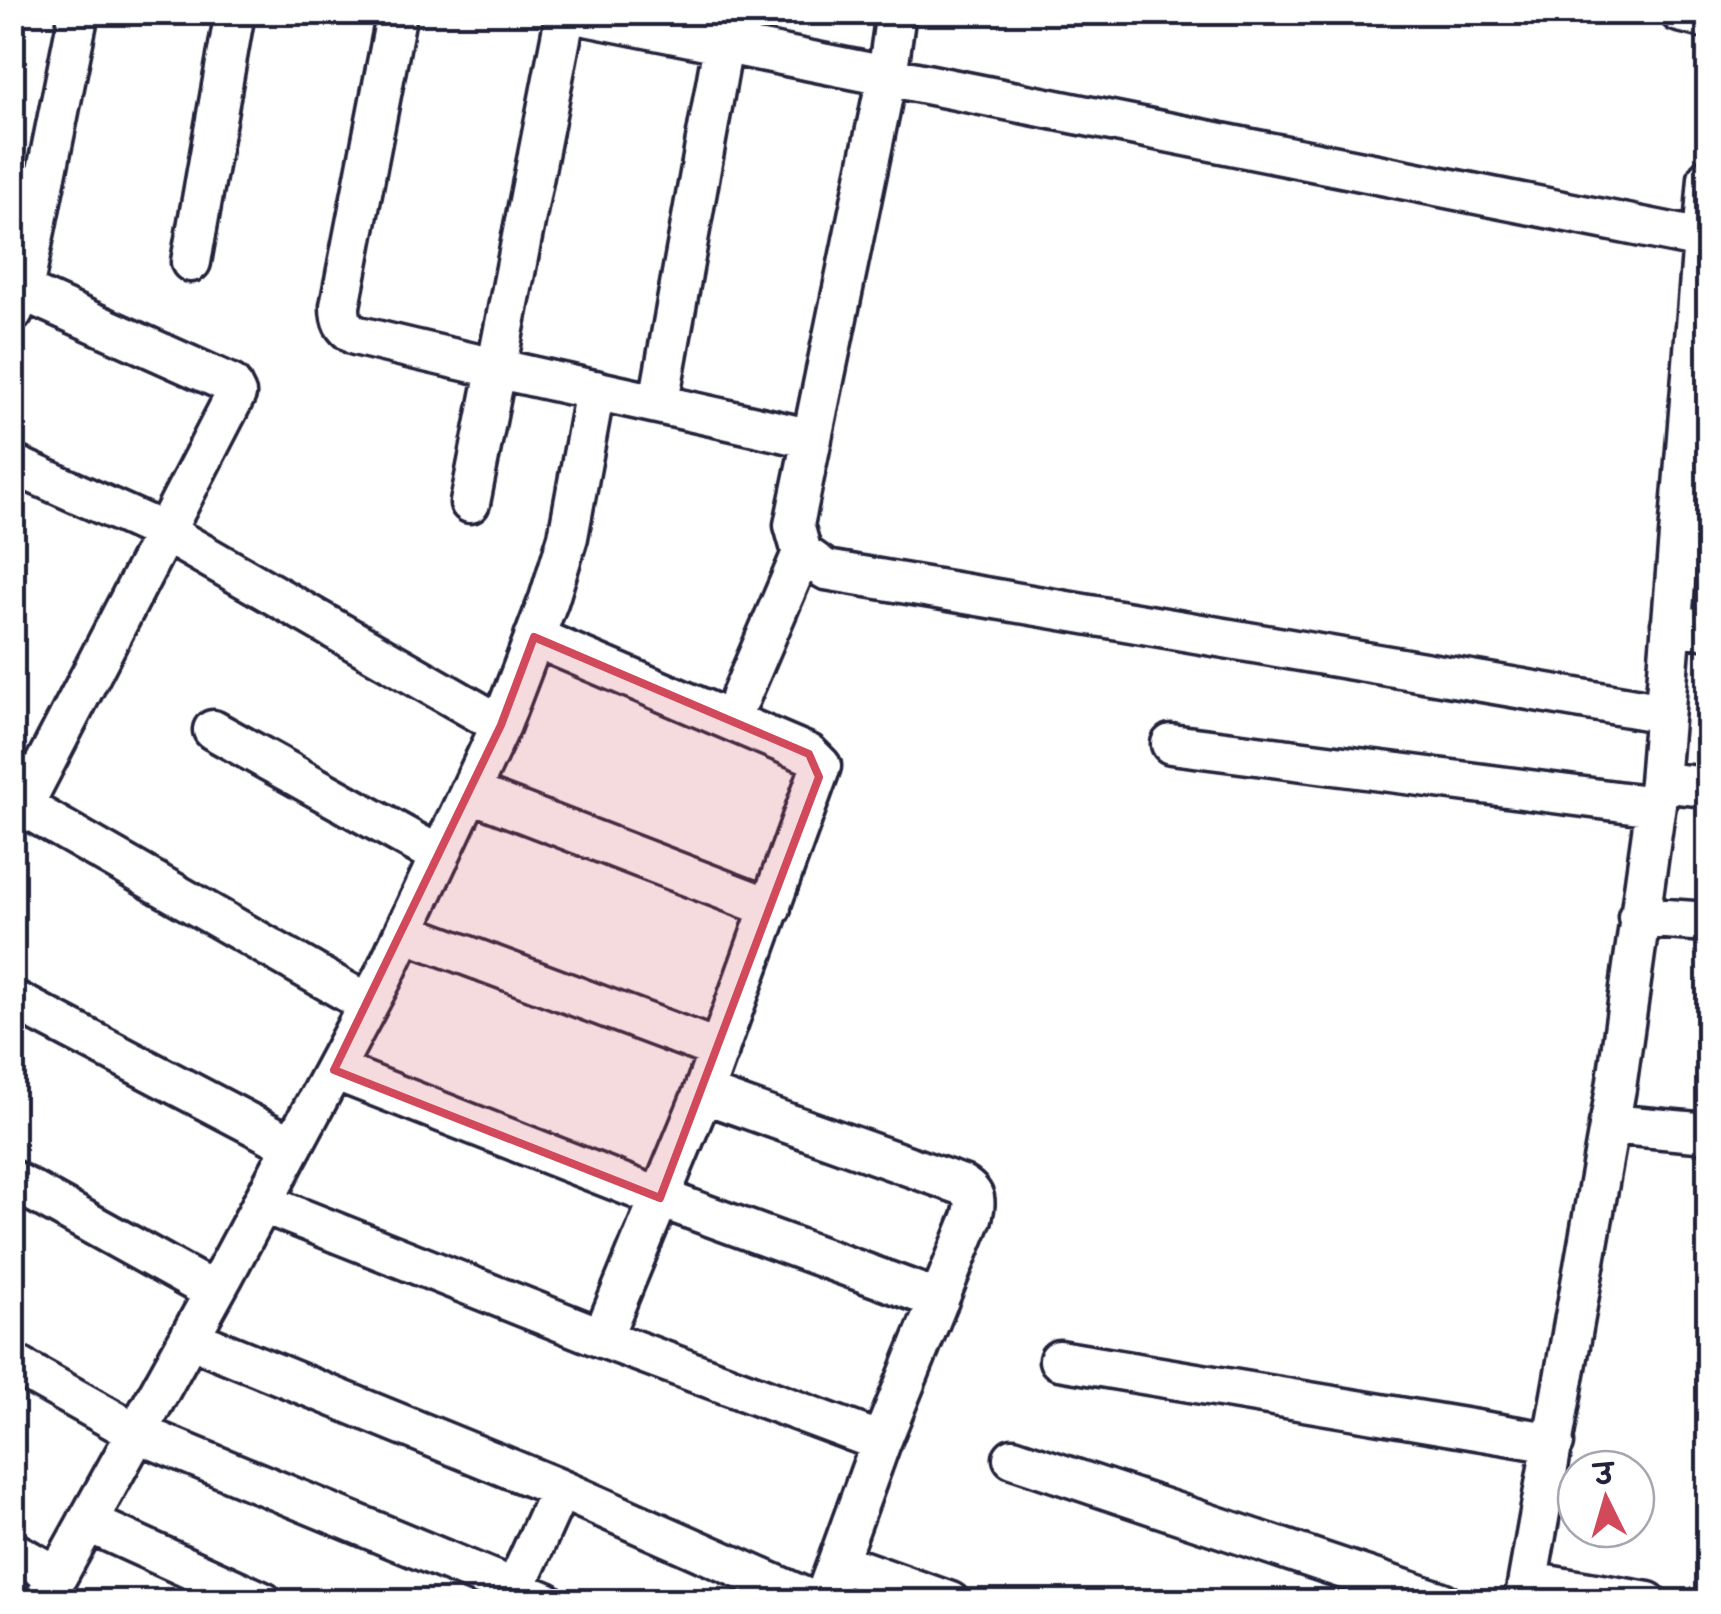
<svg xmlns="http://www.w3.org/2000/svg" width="1721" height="1614" font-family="Pangolin,'Playpen Sans Deva',sans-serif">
	<rect width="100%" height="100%" fill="#fff"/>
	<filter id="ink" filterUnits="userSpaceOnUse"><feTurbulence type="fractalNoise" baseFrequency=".01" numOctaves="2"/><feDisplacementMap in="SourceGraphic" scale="20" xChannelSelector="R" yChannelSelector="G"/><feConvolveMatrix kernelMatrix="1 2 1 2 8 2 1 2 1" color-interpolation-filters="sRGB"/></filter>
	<g filter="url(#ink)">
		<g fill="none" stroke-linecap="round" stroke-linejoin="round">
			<defs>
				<path id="minor" d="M 397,12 L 340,306 C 340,321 343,327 355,335 C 507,373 660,403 812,439
					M 566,12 L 1702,239
					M 896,12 L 887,76 L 794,525 L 802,553 L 826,570 L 1664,713
					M 1679,12 L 1708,19
					M 191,262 L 235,12
					M 12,286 L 231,384 L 236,394 L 23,806
					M 13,312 L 23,290 L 79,12
					M 659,402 L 729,12
					M 12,464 L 166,533 L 501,725
					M 470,503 L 566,12
					M 1671,624 L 1708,630
					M 534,637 L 809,754 L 821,766 L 703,1093 L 602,1338 L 881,1442
					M 740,698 L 802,553
					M 213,730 L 440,856
					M 1171,744 L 1655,806
					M 1659,782 L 1708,787
					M 469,792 L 771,908
					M 12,800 L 368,1004
					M 1638,917 L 1708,922
					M 404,932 L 719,1050
					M 12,999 L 293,1146
					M 334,1070 L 660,1198 L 939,1300
					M 703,1093 L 962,1185 C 977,1194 976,1201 972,1218 L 881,1442 L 823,1602
					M 1609,1124 L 1708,1133
					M 12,1180 L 214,1292
					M 262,1203 L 602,1338
					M 189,1338 L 560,1489 L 815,1602
					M 1059,1360 L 1554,1443
					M 12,1363 L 135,1432 L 546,1602
					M 1013,1458 L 1442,1602
					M 87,1522 L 263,1602
					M 12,1551 L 57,1576
					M 838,1562 L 950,1602
					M 1529,1582 L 1648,1602
					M 43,1602 L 224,1275 L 383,977 L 501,725 L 549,599 L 568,537 L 595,390
					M 509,1602 L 560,1489
					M 1524,1602 L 1616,1088 L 1659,782 L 1708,178"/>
			</defs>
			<use href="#minor" stroke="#22223b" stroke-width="45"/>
			<use href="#minor" stroke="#fff" stroke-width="38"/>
		</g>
	</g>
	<path fill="#d1495b" fill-opacity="0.2" stroke="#d1495b" stroke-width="8" stroke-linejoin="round" d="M 534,637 L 809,754 L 819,777 L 660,1198 L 334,1070 L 501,725 Z"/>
	<rect width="1721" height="1614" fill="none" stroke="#fff" stroke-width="50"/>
	<rect x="25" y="25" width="1671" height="1564" fill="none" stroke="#22223b" stroke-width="4" filter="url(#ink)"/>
	<g transform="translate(1606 1499) rotate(355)"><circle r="48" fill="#ffffff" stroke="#a7a7b1" stroke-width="2.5"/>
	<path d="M0-8L18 38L0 25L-18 38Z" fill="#d1495b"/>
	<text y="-15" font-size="28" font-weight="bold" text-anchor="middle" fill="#22223b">उ</text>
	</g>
</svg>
